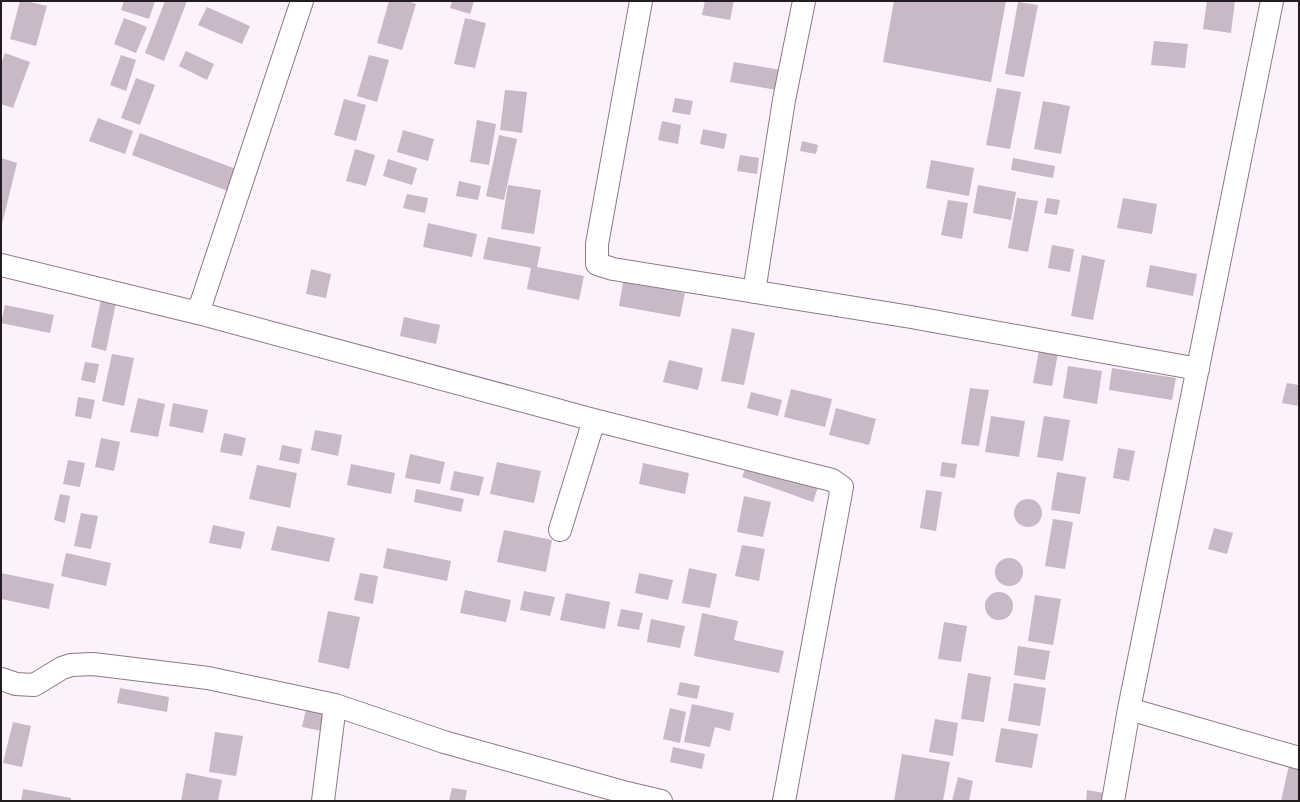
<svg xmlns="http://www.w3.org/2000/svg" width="1300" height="802" font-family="'Work Sans',sans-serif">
	<rect width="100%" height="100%" fill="#fdf2fb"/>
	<path fill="#c9b8c6" d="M 20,1 L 26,1 L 47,6 L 36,46 L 10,39 Z
		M 124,1 L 155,1 L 149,19 L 121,10 Z
		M 165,1 L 187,1 L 164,61 L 145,53 Z
		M 389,1 L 408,1 L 416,4 L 402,50 L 377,43 Z
		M 452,1 L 474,1 L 470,14 L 450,8 Z
		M 705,1 L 734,1 L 730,20 L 702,15 Z
		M 894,1 L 1006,1 L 991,82 L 883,62 Z
		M 1207,1 L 1235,1 L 1231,33 L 1203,29 Z
		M 1018,2 L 1038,5 L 1024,77 L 1005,74 Z
		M 207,7 L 250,26 L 242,44 L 198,25 Z
		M 124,18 L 147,27 L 136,53 L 114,44 Z
		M 465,18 L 486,23 L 475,68 L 454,64 Z
		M 1154,41 L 1188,44 L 1185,68 L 1151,65 Z
		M 186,51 L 214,64 L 207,80 L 179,66 Z
		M 5,53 L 30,62 L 13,108 L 1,104 L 1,64 Z
		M 121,55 L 136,60 L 126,91 L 110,85 Z
		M 369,55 L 389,60 L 377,102 L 357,96 Z
		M 734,62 L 781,70 L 777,90 L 730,82 Z
		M 136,78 L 155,85 L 140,125 L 121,118 Z
		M 997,88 L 1021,92 L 1010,149 L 986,145 Z
		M 505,90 L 527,92 L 522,133 L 500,130 Z
		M 675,98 L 693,101 L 690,115 L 672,112 Z
		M 344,99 L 366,105 L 356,141 L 334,135 Z
		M 1043,101 L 1070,106 L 1061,154 L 1034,149 Z
		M 98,118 L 133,131 L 125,154 L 89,141 Z
		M 477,120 L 496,124 L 489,165 L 470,162 Z
		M 662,121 L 681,125 L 678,144 L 658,140 Z
		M 703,129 L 727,134 L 724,149 L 700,144 Z
		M 403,130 L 434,139 L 428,161 L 397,152 Z
		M 140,133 L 244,172 L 236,194 L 132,155 Z
		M 499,135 L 517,139 L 504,200 L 486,196 Z
		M 802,141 L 818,145 L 816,154 L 800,151 Z
		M 355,149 L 375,155 L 366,186 L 346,181 Z
		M 740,155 L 759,158 L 757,174 L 737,171 Z
		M 1,158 L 17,163 L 2,224 L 1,224 Z
		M 1013,158 L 1055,166 L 1053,178 L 1011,170 Z
		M 388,159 L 417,168 L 412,185 L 383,176 Z
		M 931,160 L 974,168 L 969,196 L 926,188 Z
		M 459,181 L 481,186 L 478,200 L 456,196 Z
		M 508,185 L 541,190 L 534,234 L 501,229 Z
		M 978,185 L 1016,192 L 1011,220 L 973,213 Z
		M 407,194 L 428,198 L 425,213 L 403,208 Z
		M 1017,198 L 1038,201 L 1028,252 L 1008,248 Z
		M 1047,198 L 1060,200 L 1057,215 L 1044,213 Z
		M 1123,198 L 1157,204 L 1152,234 L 1117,228 Z
		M 948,200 L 968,203 L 962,239 L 941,235 Z
		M 428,223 L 477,234 L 472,257 L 423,247 Z
		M 488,237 L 541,247 L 537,267 L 584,276 L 579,300 L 527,289 L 531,268 L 483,259 Z
		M 1052,245 L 1074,249 L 1070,272 L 1048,268 Z
		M 1082,255 L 1105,260 L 1093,320 L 1071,316 Z
		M 1150,265 L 1197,274 L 1193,296 L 1146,287 Z
		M 311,269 L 331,274 L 326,298 L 306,294 Z
		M 623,282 L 685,293 L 680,317 L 619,306 Z
		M 102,295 L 117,298 L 106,351 L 91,347 Z
		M 5,305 L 54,315 L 50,333 L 1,323 Z
		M 404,317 L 440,325 L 436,344 L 400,336 Z
		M 732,328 L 755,333 L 744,385 L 721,381 Z
		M 1039,350 L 1058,353 L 1052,386 L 1033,383 Z
		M 112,354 L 134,358 L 124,406 L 102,401 Z
		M 669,360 L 703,368 L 698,390 L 663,382 Z
		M 85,362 L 99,364 L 95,383 L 81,380 Z
		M 1068,366 L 1102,371 L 1097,404 L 1063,398 Z
		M 1112,368 L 1176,378 L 1172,400 L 1109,390 Z
		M 1287,383 L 1299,385 L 1299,406 L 1282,403 Z
		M 970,388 L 989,390 L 979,446 L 961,444 Z
		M 791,389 L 832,399 L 825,427 L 784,417 Z
		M 751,392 L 782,400 L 778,416 L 747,408 Z
		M 78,397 L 95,400 L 91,419 L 75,416 Z
		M 138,398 L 165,404 L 158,437 L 130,432 Z
		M 173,403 L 208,410 L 203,433 L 169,426 Z
		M 836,408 L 876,419 L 869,445 L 829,435 Z
		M 991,416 L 1025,421 L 1019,457 L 985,452 Z
		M 1044,416 L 1070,420 L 1063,461 L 1037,457 Z
		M 315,430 L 342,435 L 338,456 L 311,450 Z
		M 224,433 L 246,438 L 242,456 L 220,452 Z
		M 101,438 L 120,442 L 114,471 L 95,467 Z
		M 282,445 L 302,449 L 299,464 L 279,460 Z
		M 1118,448 L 1135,451 L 1129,481 L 1113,478 Z
		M 410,454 L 445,462 L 440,484 L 405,478 Z
		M 68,460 L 85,463 L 80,487 L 63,484 Z
		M 497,462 L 541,471 L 534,503 L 490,494 Z
		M 748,462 L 818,487 L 813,502 L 742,477 Z
		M 942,462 L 957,464 L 955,478 L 940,476 Z
		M 643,463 L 689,473 L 685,494 L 639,484 Z
		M 351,464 L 395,473 L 391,494 L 347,485 Z
		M 257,465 L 297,473 L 290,508 L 249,499 Z
		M 454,471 L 484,477 L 479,496 L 450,490 Z
		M 1057,472 L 1086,477 L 1080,514 L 1051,510 Z
		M 416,489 L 464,499 L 461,512 L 414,502 Z
		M 926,490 L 942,492 L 936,531 L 920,528 Z
		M 60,494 L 70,496 L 65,523 L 54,520 Z
		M 744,496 L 771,502 L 763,537 L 737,532 Z
		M1014 513a14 14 0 1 1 28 0a14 14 0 1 1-28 0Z
		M 81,513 L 98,516 L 91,549 L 74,546 Z
		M 1053,519 L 1073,522 L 1065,569 L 1045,566 Z
		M 213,525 L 245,532 L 241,549 L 209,543 Z
		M 277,526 L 335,538 L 329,562 L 271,550 Z
		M 1214,528 L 1233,533 L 1227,554 L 1208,549 Z
		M 504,530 L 552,540 L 546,572 L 497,562 Z
		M 742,545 L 765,549 L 759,581 L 735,576 Z
		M 387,548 L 451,561 L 447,581 L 383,568 Z
		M 66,553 L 111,563 L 106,586 L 61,576 Z
		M995 572a14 14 0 1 1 28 0a14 14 0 1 1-28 0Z
		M 689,568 L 717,574 L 710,608 L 682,603 Z
		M 1,573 L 54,584 L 49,609 L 1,599 Z
		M 360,573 L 378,576 L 373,604 L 354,600 Z
		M 639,573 L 673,580 L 668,600 L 635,593 Z
		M 465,590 L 511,600 L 506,622 L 460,613 Z
		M 524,591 L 555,597 L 550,616 L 520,610 Z
		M985 606a14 14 0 1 1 28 0a14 14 0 1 1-28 0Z
		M 566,593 L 610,602 L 605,629 L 560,620 Z
		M 1035,595 L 1061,599 L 1053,645 L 1028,641 Z
		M 621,609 L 643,613 L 639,630 L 617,626 Z
		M 328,611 L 360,617 L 349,669 L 318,662 Z
		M 702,613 L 738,621 L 734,640 L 784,651 L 779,673 L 694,656 Z
		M 651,619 L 685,626 L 680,648 L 647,642 Z
		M 944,622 L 967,626 L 961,662 L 938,659 Z
		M 1018,646 L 1050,651 L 1045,680 L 1014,675 Z
		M 968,673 L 991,677 L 984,722 L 961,719 Z
		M 680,682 L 700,686 L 697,699 L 677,695 Z
		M 1014,683 L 1046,688 L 1040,726 L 1008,721 Z
		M 120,688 L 169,697 L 167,712 L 117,703 Z
		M 692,704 L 734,713 L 730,731 L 715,727 L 710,747 L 684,742 Z
		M 670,708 L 686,712 L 680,743 L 663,739 Z
		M 306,709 L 326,712 L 322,731 L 302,727 Z
		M 935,719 L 958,723 L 953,756 L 929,752 Z
		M 13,722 L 31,726 L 22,767 L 3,763 Z
		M 1001,728 L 1038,734 L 1032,768 L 995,762 Z
		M 215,732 L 243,736 L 236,776 L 209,772 Z
		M 673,747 L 705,754 L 702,769 L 670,762 Z
		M 902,754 L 950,762 L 943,801 L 894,801 Z
		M 1289,765 L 1299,767 L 1299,801 L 1281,801 Z
		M 186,773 L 222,780 L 218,801 L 181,801 Z
		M 958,777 L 973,781 L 969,801 L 952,801 Z
		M 452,788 L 467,790 L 465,801 L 449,801 Z
		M 23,789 L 71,798 L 71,801 L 21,801 Z
		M 1087,790 L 1110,794 L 1109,801 L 1086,801 Z"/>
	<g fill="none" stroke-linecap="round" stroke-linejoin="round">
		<defs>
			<path id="minor" d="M 641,1 L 597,244 L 597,264 L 613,269 L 911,317 L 1198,369
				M 1,265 L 198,313 L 594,420 L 832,480 L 842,487 L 784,801
				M 754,292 L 784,100 L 804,1
				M 198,313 L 302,1
				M 560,530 L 594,420
				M 1,679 L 16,684 L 34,685 L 62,668 L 71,665 L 93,664 L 208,678 L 335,705 L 444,742 L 627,793 L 661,801
				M 1129,709 L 1299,758
				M 323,801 L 335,705
				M 1113,801 L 1129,709 L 1272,1"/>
		</defs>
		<use href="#minor" stroke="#8a7a87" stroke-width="24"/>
		<use href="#minor" stroke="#fff" stroke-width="22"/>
	</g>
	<rect width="1300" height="802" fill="none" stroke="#231d22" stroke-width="4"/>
</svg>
